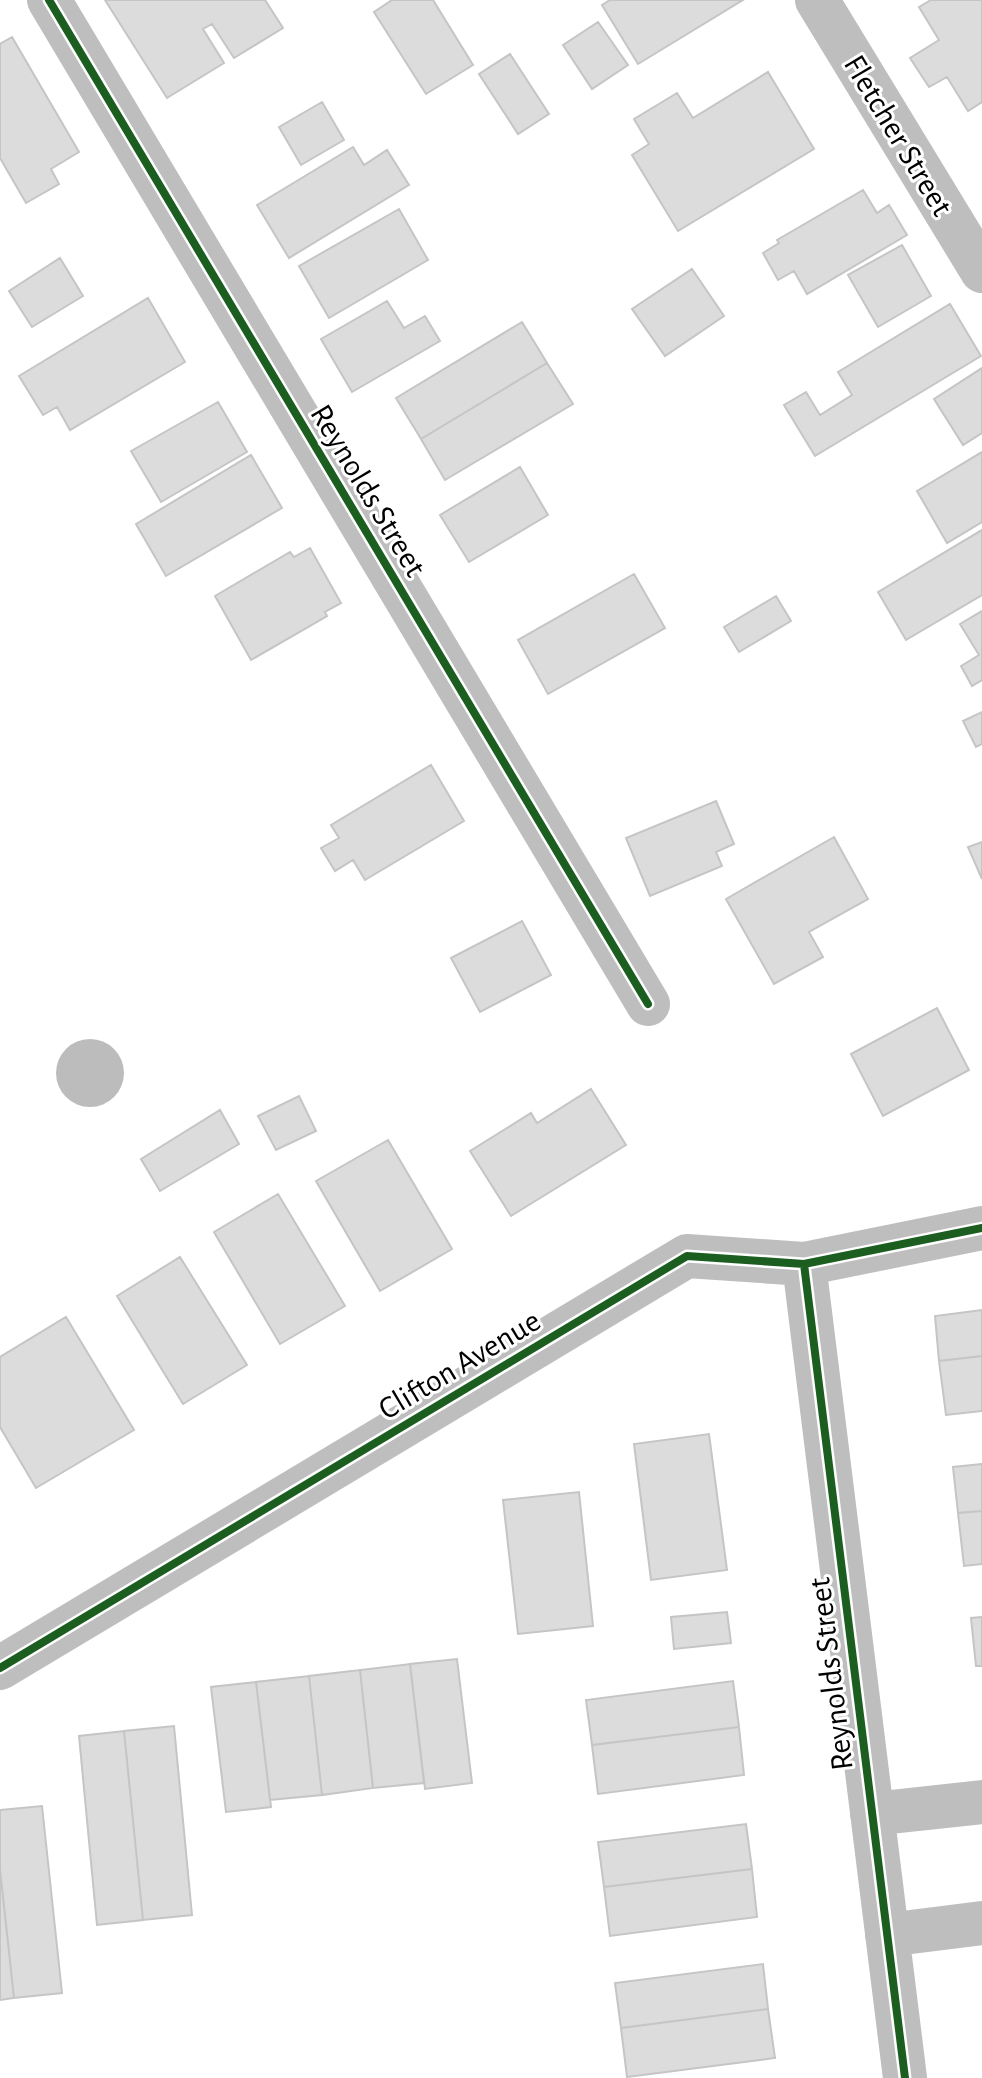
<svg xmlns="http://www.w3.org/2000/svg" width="982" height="2078" font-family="'Alegreya Sans',sans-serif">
	<rect width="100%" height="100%" fill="#fff"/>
	<path fill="#bcbcbc" d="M56 1073a34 34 0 1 1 68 0a34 34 0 1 1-68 0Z"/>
	<path fill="#dcdcdc" stroke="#c5c5c5" stroke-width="2" d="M 105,0 L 265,0 L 283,28 L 234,58 L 212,24 L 203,29 L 224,63 L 167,98 Z
		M 392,0 L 433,0 L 473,65 L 426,94 L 374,12 Z
		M 610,0 L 743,0 L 638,64 L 602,5 Z
		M 931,0 L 982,0 L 982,102 L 968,111 L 947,77 L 929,87 L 910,58 L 939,40 L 919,7 Z
		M 598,22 L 628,65 L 592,89 L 563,45 Z
		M 12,37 L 79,152 L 51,169 L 59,184 L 26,203 L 0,158 L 0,44 Z
		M 510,54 L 549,114 L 518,134 L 479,74 Z
		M 768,72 L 814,149 L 678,231 L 632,155 L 649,144 L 634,119 L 677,93 L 693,118 Z
		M 322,102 L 344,140 L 301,165 L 279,127 Z
		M 353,147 L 364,165 L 387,150 L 409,185 L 289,258 L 257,205 Z
		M 863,190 L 877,213 L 889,205 L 907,235 L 807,294 L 794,271 L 778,280 L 763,253 L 779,243 L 777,240 Z
		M 399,209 L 428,260 L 329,318 L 299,266 Z
		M 902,245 L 931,296 L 878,327 L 848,275 Z
		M 60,258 L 83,296 L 32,327 L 9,291 Z
		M 692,269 L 724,316 L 665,356 L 632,309 Z
		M 148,298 L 185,362 L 70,430 L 57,407 L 43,415 L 19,376 Z
		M 387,301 L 404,328 L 425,316 L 440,341 L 352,392 L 321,339 Z
		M 950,304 L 981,356 L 815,456 L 784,405 L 806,392 L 820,415 L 852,395 L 838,372 Z
		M 522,322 L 547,363 L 421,439 L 396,398 Z
		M 547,363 L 573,404 L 445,480 L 421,439 Z
		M 982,368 L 982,433 L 963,445 L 934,399 Z
		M 218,402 L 247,452 L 161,502 L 131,451 Z
		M 982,452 L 982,522 L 947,543 L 917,491 Z
		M 251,455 L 282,508 L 166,576 L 136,524 Z
		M 520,467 L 548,515 L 469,562 L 440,515 Z
		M 982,530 L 982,595 L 906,640 L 878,592 Z
		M 310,548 L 341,603 L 325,612 L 327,616 L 251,660 L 215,596 L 290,552 L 294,557 Z
		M 634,574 L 665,628 L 548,694 L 518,640 Z
		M 776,596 L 791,621 L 739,652 L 724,627 Z
		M 982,611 L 982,680 L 972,686 L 961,666 L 979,655 L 960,624 Z
		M 982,712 L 982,744 L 976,747 L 963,721 Z
		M 431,765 L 464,821 L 365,880 L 353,860 L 335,871 L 321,848 L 339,838 L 331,825 Z
		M 716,801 L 734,844 L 716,852 L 722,866 L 650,896 L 626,838 Z
		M 834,837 L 868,899 L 809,932 L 823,957 L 774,984 L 726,899 Z
		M 982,842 L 982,879 L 968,847 Z
		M 522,921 L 551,975 L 480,1012 L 451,958 Z
		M 937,1008 L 969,1070 L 883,1116 L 851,1054 Z
		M 591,1089 L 626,1145 L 511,1216 L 470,1151 L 531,1113 L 537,1123 Z
		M 299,1096 L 316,1131 L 276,1150 L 258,1116 Z
		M 220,1110 L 239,1144 L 160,1191 L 141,1159 Z
		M 388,1140 L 452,1249 L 380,1291 L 316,1181 Z
		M 278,1194 L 345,1306 L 280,1344 L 214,1232 Z
		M 180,1257 L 247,1365 L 183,1404 L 117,1296 Z
		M 982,1310 L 982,1356 L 939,1361 L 935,1316 Z
		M 66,1317 L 134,1430 L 36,1488 L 0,1427 L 0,1357 Z
		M 982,1356 L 982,1411 L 946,1415 L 939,1361 Z
		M 709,1434 L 727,1570 L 651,1580 L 634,1444 Z
		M 982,1464 L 982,1511 L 958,1513 L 953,1467 Z
		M 579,1492 L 593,1626 L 518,1634 L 503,1500 Z
		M 982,1511 L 982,1564 L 964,1566 L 958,1513 Z
		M 727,1612 L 731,1643 L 674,1649 L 671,1617 Z
		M 982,1617 L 982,1666 L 976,1666 L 971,1618 Z
		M 457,1659 L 472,1783 L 425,1789 L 410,1664 Z
		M 410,1664 L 424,1783 L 373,1788 L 360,1670 Z
		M 360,1670 L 373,1788 L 322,1795 L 309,1676 Z
		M 309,1676 L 322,1795 L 270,1800 L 256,1682 Z
		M 733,1681 L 739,1727 L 592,1745 L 586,1700 Z
		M 256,1682 L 271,1807 L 226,1812 L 211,1687 Z
		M 174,1726 L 192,1915 L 143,1920 L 124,1731 Z
		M 739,1727 L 744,1775 L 598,1794 L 592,1745 Z
		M 124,1731 L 143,1920 L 97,1925 L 79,1736 Z
		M 42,1806 L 62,1993 L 14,1998 L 0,1869 L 0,1810 Z
		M 746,1824 L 752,1869 L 604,1887 L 598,1842 Z
		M 0,1869 L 14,1998 L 0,2000 Z
		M 752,1869 L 757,1917 L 610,1936 L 604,1887 Z
		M 763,1964 L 768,2009 L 621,2028 L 615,1983 Z
		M 768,2009 L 775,2058 L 627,2077 L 621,2028 Z"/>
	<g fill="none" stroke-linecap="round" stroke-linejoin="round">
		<path stroke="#bebebe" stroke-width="44" d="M 49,0 L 648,1004
			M 817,0 L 982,271
			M 804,1264 L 905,2078
			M 0,1668 L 687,1256 L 804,1264 L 982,1228
			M 872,1814 L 982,1802
			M 887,1935 L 982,1923"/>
		<defs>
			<path id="cycleway" d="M 49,0 L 648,1004
				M 804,1264 L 905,2078
				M 0,1668 L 687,1256 L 804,1264 L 982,1228"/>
		</defs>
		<use href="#cycleway" stroke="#fff" stroke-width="13"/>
		<use href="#cycleway" stroke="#1b5e20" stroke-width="8"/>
	</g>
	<g text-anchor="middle" stroke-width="6" stroke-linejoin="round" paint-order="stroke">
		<g font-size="32" fill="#000" stroke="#fff">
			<text transform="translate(899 135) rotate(59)" y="11">Fletcher Street</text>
			<text transform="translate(369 490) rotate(59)" y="11">Reynolds Street</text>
			<text transform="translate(459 1364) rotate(-31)" y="11">Clifton Avenue</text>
			<text transform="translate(830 1674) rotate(-97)" y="11">Reynolds Street</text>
		</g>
	</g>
</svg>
